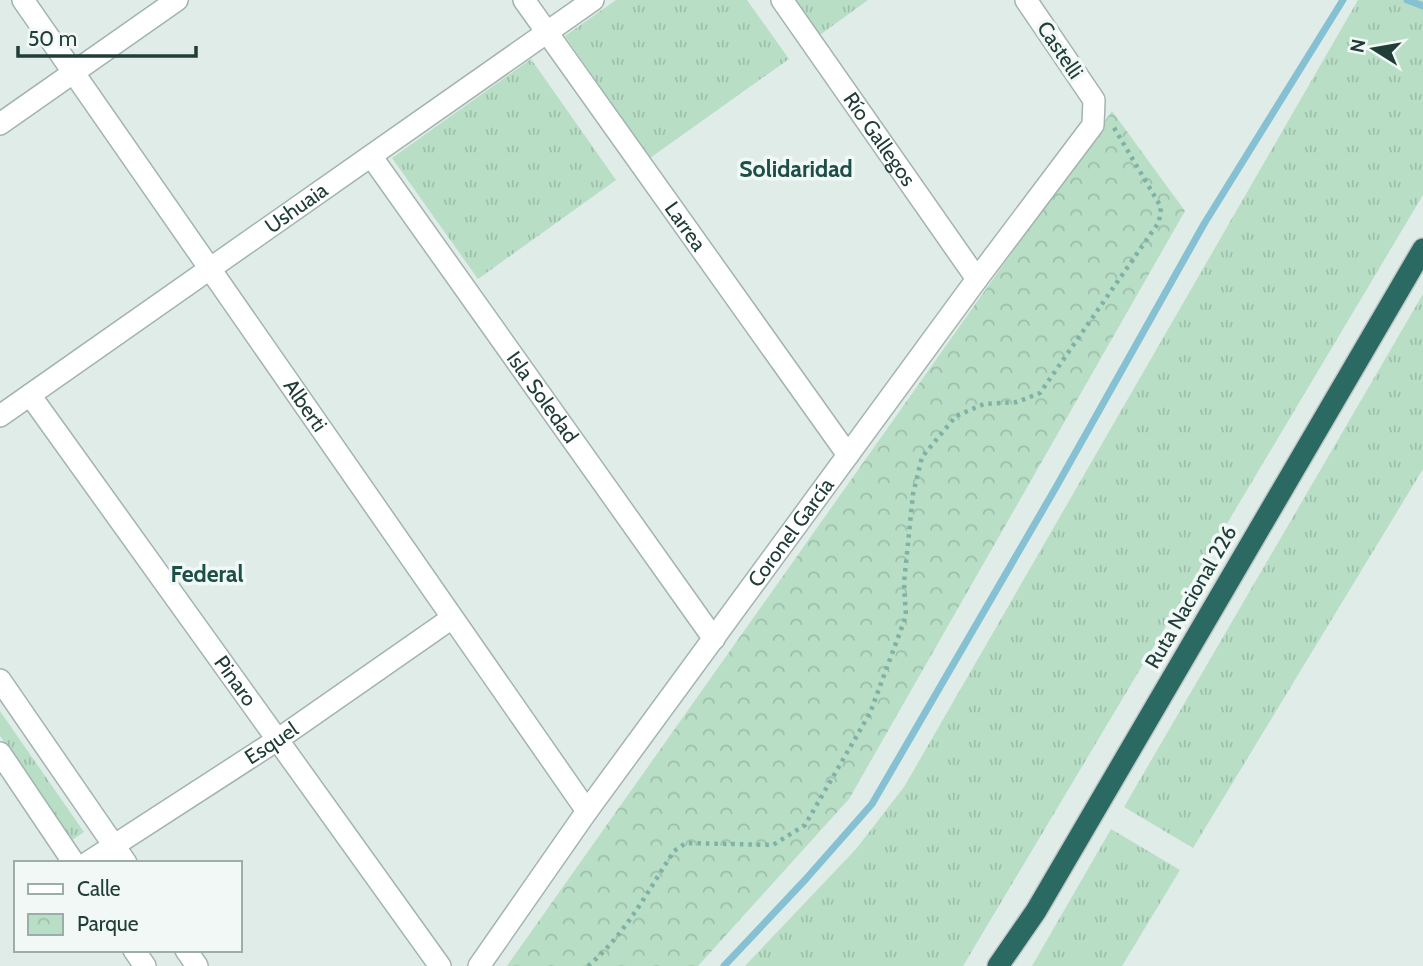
<svg xmlns="http://www.w3.org/2000/svg" width="1423" height="966" font-family="Cabin,sans-serif">
	<defs>
		<pattern id="grass-tufts" width="24" height="20" patternUnits="userSpaceOnUse" patternTransform="scale(1.75)"><rect width="24" height="20" fill="#b8dec6"/><path d="M3 7l-1-3M5 7V3M7 7l1-3M15 17l-1-3M17 17v-4M19 17l1-3" fill="none" stroke="#9ebfab"/></pattern>
		<pattern id="park-crowns" width="20" height="18" patternUnits="userSpaceOnUse" patternTransform="scale(1.75)"><rect width="20" height="18" fill="#b8dec6"/><path d="M2 6a3 3 0 1 1 6 0M12 15a3 3 0 1 1 6 0" fill="none" stroke="#9ebfab"/></pattern>
	</defs>
	<rect width="100%" height="100%" fill="#e0ece8"/>
	<path fill="url(#grass-tufts)" d="M 616,0 L 747,0 L 789,59 L 650,158 L 565,36 Z
		M 791,0 L 868,0 L 817,37 Z
		M 1358,0 L 1423,0 L 1423,195 L 963,966 L 745,966 L 856,849 L 904,787 Z
		M 531,59 L 616,180 L 478,279 L 392,158 Z
		M 1423,294 L 1423,469 L 1193,848 L 1124,807 Z
		M 0,711 L 84,832 L 72,840 L 0,736 Z
		M 1111,829 L 1180,870 L 1122,966 L 1032,966 Z"/>
	<path fill="url(#park-crowns)" d="M 1112,111 L 1185,211 L 849,799 L 698,966 L 507,966 Z"/>
	<g fill="none" stroke-linecap="round" stroke-linejoin="round">
		<path stroke="#86c0d3" stroke-width="7" d="M 1407,0 L 1423,6
			M 724,966 L 805,880 L 872,804 L 1055,489 L 1204,224 L 1343,0"/>
		<defs>
			<g id="minor">
				<path id="s1" d="M 23,0 L 587,811"/>
				<path id="s2" d="M 524,0 L 848,455"/>
				<path id="s3" d="M 782,0 L 977,279"/>
				<path d="M 0,124 L 177,0"/>
				<path id="s4" d="M 371,156 L 714,639"/>
				<path id="s5" d="M 30,395 L 440,966"/>
				<path id="s6" d="M 0,416 L 593,0"/>
				<path d="M 0,680 L 126,863"/>
				<path d="M 0,753 L 74,863"/>
				<path id="s7" d="M 87,863 L 277,740 L 452,618"/>
				<path d="M 134,950 L 145,966"/>
				<path d="M 186,950 L 197,966"/>
				<path id="s8" d="M 479,966 L 587,811 L 977,279 L 1093,125 L 1094,100 L 1026,0"/>
			</g>
			<path id="highway" d="M 998,966 L 1036,911 L 1423,249"/>
		</defs>
		<use href="#minor" stroke="#a3b4b0" stroke-width="24"/>
		<use href="#highway" stroke="#c1c9c7" stroke-width="24"/>
		<path stroke="#7fb1a6" stroke-width="4.5" stroke-dasharray="3.5 5" stroke-linecap="butt" d="M 588,966 C 625,935 648,891 674,851 L 686,843 L 773,845 L 805,825 L 870,713 L 906,616 L 904,583 L 913,494 L 922,457 L 956,416 L 984,404 L 1017,402 L 1040,393 L 1159,222 L 1161,207 L 1113,126"/>
		<use href="#minor" stroke="#fff" stroke-width="21"/>
		<use href="#highway" stroke="#2b6a63" stroke-width="21"/>
	</g>
	<g text-anchor="middle" stroke-width="7" stroke-linejoin="round" paint-order="stroke">
		<g font-size="21" fill="#203d38" stroke="#f1f8f5">
			<text transform="translate(1060 50) rotate(56)" y="7">Castelli</text>
			<text dy="7" stroke="none"><textPath href="#s3" startOffset="170">Río Gallegos</textPath></text>
			<text dy="7" stroke="none"><textPath href="#s6" startOffset="362">Ushuaia</textPath></text>
			<text dy="7" stroke="none"><textPath href="#s2" startOffset="278">Larrea</textPath></text>
			<text dy="7" stroke="none"><textPath href="#s4" startOffset="296">Isla Soledad</textPath></text>
			<text dy="7" stroke="none"><textPath href="#s1" startOffset="494">Alberti</textPath></text>
			<text dy="7" stroke="none"><textPath href="#s8" startOffset="534">Coronel García</textPath></text>
			<text transform="translate(1191 597) rotate(-60)" y="7">Ruta Nacional 226</text>
			<text dy="7" stroke="none"><textPath href="#s5" startOffset="352">Pinaro</textPath></text>
			<text dy="7" stroke="none"><textPath href="#s7" startOffset="220">Esquel</textPath></text>
		</g>
		<g font-size="23" font-weight="bold" fill="#1c4f48" stroke="#f1f8f5">
			<text x="796" y="177">Solidaridad</text>
			<text x="207" y="582">Federal</text>
		</g>
	</g>
	<rect x="14" y="861" width="228" height="91" fill="#f1f8f5" stroke="#9dada9" stroke-width="2"/>
	<rect x="28" y="884" width="35" height="10" fill="#ffffff" stroke="#9dada9" stroke-width="2"/>
	<text x="77" y="896" font-size="21" fill="#203d38">Calle</text>
	<rect x="28" y="914" width="35" height="21" fill="url(#park-crowns)" stroke="#9dada9" stroke-width="2"/>
	<text x="77" y="931" font-size="21" fill="#203d38">Parque</text>
	<g transform="translate(1374 49) rotate(281)" stroke="#f1f8f5" stroke-width="5" paint-order="stroke">
	<path d="M0-5L12 26L0 18L-12 26Z" fill="#203d38"/>
	<text y="-10" font-size="19" font-weight="bold" text-anchor="middle" fill="#203d38">N</text>
	</g>
	<path d="M18 46v10h178v-10" fill="none" stroke="#203d38" stroke-width="3.5"/>
	<text x="28" y="46" font-size="21" fill="#203d38" stroke="#f1f8f5" stroke-width="5" paint-order="stroke">50 m</text>
</svg>
